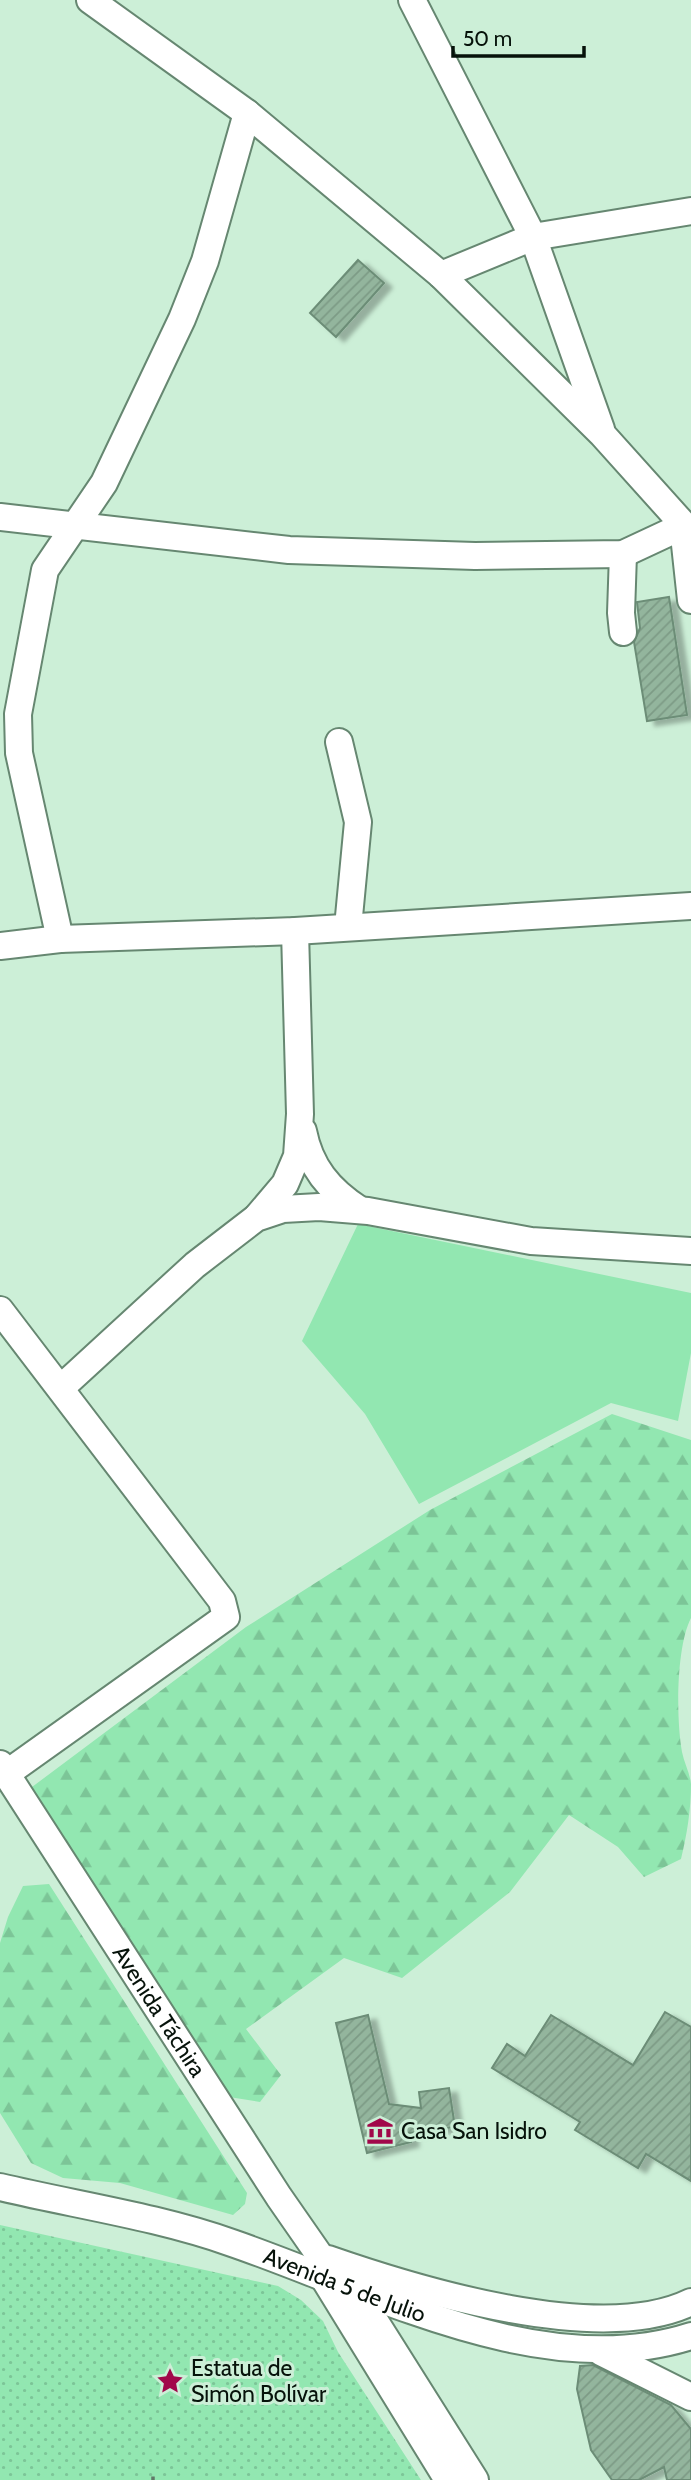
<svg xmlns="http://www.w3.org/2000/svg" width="691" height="2480" font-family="Cabin,sans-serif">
	<defs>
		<pattern id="forest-firs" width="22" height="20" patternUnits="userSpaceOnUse" patternTransform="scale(1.75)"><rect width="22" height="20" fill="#92e7b1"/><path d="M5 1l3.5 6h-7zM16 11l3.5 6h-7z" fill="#7cc597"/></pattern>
		<pattern id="park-dots" width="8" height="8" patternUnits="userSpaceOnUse" patternTransform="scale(1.75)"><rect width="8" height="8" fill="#92e7b1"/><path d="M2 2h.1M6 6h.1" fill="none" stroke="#7cc597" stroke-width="1.8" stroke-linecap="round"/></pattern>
		<pattern id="building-hatch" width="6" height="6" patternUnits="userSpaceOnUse" patternTransform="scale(1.75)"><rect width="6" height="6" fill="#93b59d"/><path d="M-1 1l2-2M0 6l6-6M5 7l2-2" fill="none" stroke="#7d9b86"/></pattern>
		<filter id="shadow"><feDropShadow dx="8" dy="4.5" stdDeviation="2" flood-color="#0004"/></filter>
	</defs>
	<rect width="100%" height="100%" fill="#ccefd7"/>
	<path fill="#92e7b1" d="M 358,1224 L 691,1293 L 691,1353 L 678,1421 L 611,1403 L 419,1504 L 365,1414 L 302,1341 Z"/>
	<path fill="url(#forest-firs)" d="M 612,1414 L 691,1440 L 691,1618 C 676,1647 676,1719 682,1752 C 684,1763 690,1773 691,1784 C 691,1810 687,1834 681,1859 L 644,1877 L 618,1847 L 569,1815 L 510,1892 L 402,1978 L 344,1958 L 246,2029 L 281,2075 L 260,2102 L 229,2097 L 32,1787 L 246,1627 L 430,1510 Z
		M 49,1884 L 247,2193 L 245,2204 L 233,2215 L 120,2183 L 63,2178 L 31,2163 L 0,2113 L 0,1943 L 8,1917 L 23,1886 Z"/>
	<path fill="url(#park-dots)" d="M 0,2225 L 278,2286 L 301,2300 L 323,2321 L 338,2352 L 421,2480 L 0,2480 Z"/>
	<path fill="url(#building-hatch)" stroke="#6c8d77" stroke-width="2" filter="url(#shadow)" d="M 358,260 L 384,283 L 336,337 L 310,313 Z
		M 669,597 L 687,715 L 647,721 L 634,642 L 640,628 L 637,602 Z
		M 665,2012 L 691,2027 L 691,2181 L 646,2154 L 638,2168 L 575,2130 L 580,2122 L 492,2068 L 507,2044 L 525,2056 L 551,2015 L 633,2065 Z
		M 368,2015 L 389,2104 L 421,2108 L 419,2092 L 449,2088 L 455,2127 L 409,2133 L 411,2142 L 367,2153 L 336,2023 Z
		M 593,2365 L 671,2405 L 691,2429 L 691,2480 L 667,2480 L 664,2467 L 639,2480 L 612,2480 L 591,2450 L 577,2389 L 580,2366 Z"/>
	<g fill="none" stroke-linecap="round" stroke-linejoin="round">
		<defs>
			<g id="minor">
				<path d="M 90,0 L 247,113 L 441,275 L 602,434 L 691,533"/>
				<path d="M 412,0 L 533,237 L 601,429"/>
				<path d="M 441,275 L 533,237 L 691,211"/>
				<path d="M 0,517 L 289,550 L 475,556 L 623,554 L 683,526 L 691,600"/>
				<path d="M 623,554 L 621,613 L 623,632"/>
				<path d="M 339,742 L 358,822 L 348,927"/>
				<path d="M 60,939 L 19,753 L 18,714 L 45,570 L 104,483 L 182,319 L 205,261 L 247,113"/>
				<path d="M 0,946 L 60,939 L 295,931 L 691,906"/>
				<path d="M 303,1131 C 310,1167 329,1190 360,1210"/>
				<path d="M 257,1217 L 285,1184 L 297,1156 L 300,1114 L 295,931"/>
				<path d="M 0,1310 L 222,1601 L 226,1617 L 6,1774"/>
				<path d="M 62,1387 L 195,1265 L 256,1218 L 283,1209 L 319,1207 L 368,1211 L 531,1241 L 691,1251"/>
				<path id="s1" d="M 0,1764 L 279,2197 L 320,2256 L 354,2288 L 475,2480"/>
				<path id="s2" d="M 0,2187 C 76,2205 159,2217 232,2243 C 372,2291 542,2384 691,2336"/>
				<path d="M 328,2259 C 420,2291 601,2346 691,2302"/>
				<path d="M 320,2272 L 448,2480"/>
				<path d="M 601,2352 L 691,2397"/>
			</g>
		</defs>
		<use href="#minor" stroke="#668771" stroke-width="30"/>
		<path stroke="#617869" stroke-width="3.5" stroke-dasharray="3.5 3.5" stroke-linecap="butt" d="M 153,2480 L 153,2474"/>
		<use href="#minor" stroke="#fff" stroke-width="26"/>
	</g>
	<defs>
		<symbol id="museum-bare" viewBox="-9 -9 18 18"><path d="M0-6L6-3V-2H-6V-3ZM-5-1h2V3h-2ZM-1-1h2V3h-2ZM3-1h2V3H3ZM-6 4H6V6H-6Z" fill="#a1084a" stroke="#ccefd7" stroke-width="2.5" paint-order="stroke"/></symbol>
		<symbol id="sight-bare" viewBox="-9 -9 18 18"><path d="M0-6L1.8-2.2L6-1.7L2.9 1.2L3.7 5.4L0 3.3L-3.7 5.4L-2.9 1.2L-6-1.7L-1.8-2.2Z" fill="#a1084a" stroke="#ccefd7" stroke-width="2.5" paint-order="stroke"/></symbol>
	</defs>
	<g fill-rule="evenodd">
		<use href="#museum-bare" x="361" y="2112" width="38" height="38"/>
		<use href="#sight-bare" x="151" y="2362" width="38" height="38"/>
	</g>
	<g text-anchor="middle" stroke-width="6" stroke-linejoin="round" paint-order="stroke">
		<g font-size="23" fill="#06120a" stroke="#ccefd7">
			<text dy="8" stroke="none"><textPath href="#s1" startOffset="294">Avenida Táchira</textPath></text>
			<text dy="8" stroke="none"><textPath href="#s2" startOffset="359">Avenida 5 de Julio</textPath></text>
		</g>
		<g font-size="23" fill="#06120a" stroke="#ccefd7" text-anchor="start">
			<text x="401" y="2139">Casa San Isidro</text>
			<text x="191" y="2376">Estatua de<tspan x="191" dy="26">Simón Bolívar</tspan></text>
		</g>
	</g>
	<path d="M453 46v10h131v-10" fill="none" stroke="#06120a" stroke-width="3.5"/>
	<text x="463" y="46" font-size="21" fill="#06120a" stroke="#ccefd7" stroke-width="5" paint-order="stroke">50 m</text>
</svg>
